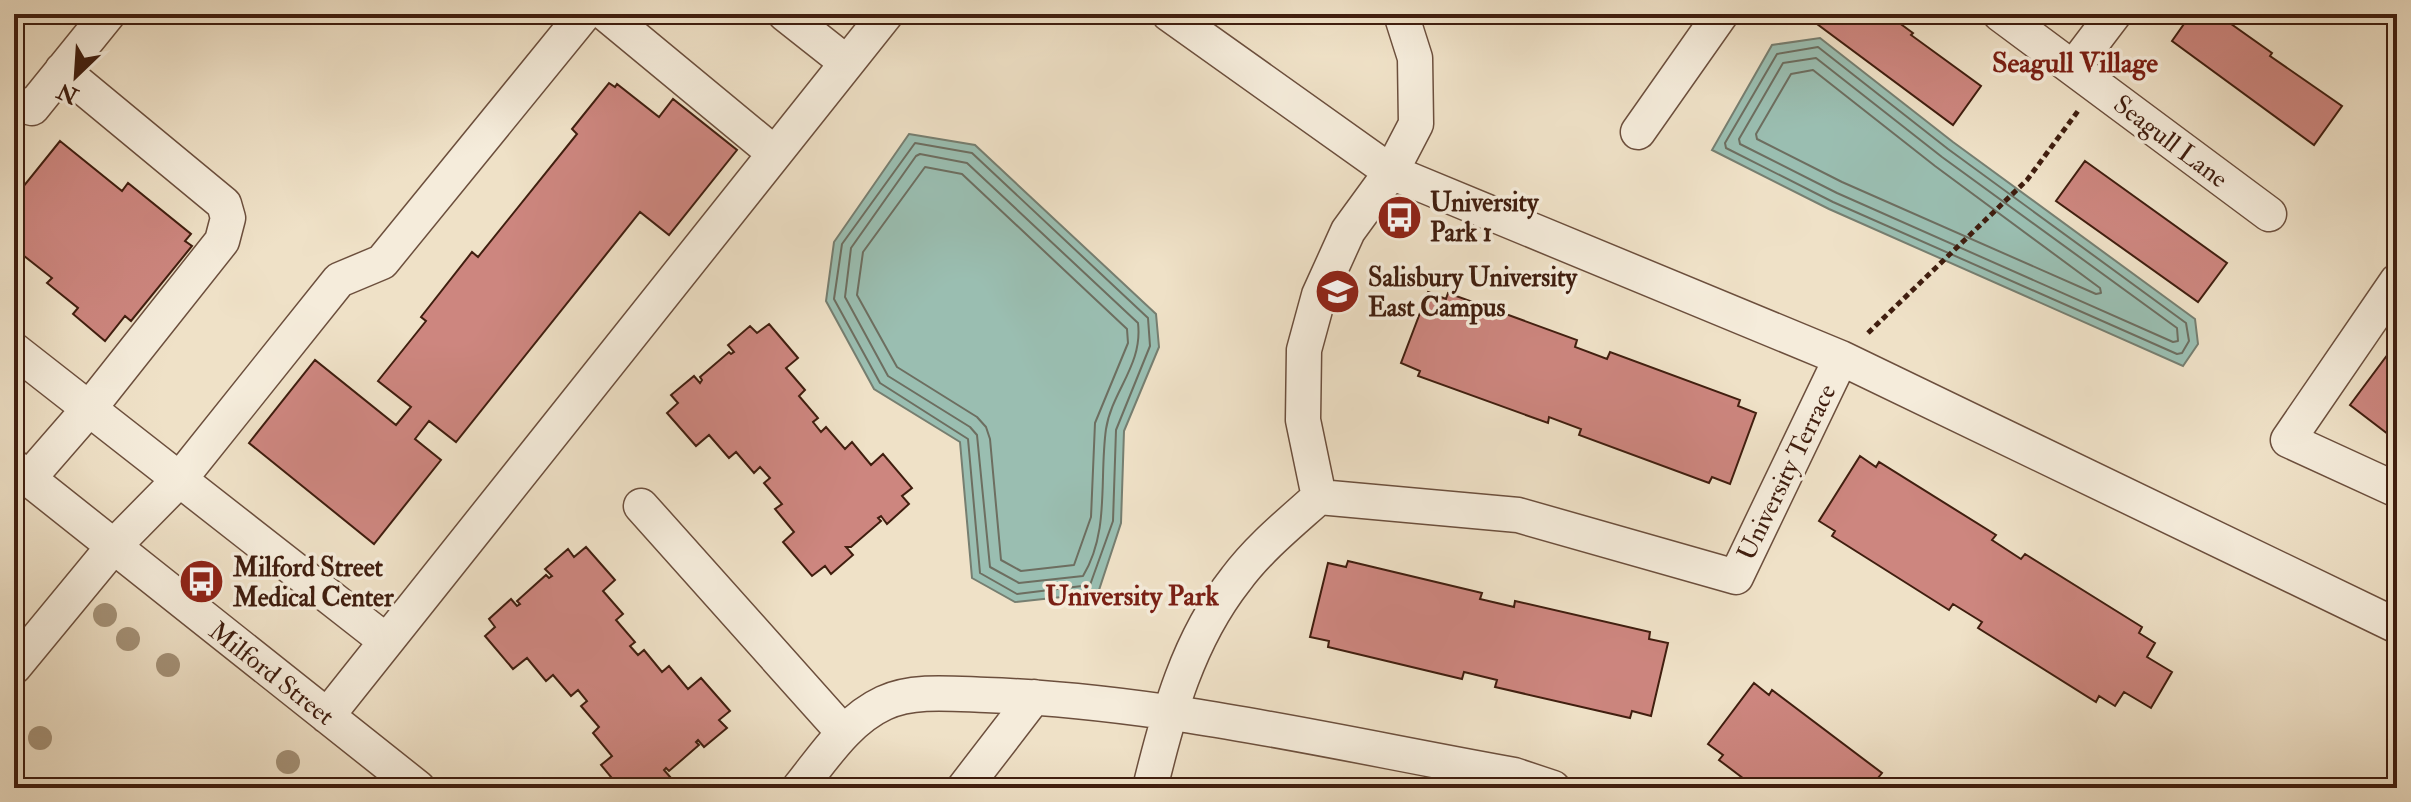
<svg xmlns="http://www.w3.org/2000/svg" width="2411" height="802" font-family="'IM FELL Double Pica',serif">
	<rect width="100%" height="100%" fill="#efe1c7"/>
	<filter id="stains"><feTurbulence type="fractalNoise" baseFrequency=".0025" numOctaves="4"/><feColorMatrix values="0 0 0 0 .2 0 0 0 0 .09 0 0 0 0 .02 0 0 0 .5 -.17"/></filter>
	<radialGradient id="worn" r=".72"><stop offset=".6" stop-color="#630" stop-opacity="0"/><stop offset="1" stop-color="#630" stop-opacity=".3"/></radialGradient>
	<path fill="#9abeb1" stroke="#767e70" stroke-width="2" d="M 1820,38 L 1953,142 L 2195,319 L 2198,344 L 2183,366 L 1829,209 L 1712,150 L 1772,45 Z
		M 909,134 L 975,145 L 1156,314 L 1159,347 L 1124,431 L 1121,523 L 1098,593 L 1015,602 L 972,578 L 960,442 L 874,389 L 826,301 L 834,242 Z"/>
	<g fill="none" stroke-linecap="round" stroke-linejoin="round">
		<path stroke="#6d6e60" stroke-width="2" d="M 1818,47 L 1948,149 L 2186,323 L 2189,341 L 2182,353 L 2177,354 L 1833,202 L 1726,148 L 1725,143 L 1777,54 Z
			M 1816,58 L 1942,157 L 2177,328 L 2178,341 L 2173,342 L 1837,193 L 1740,144 L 1739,139 L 1783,63 Z
			M 1813,70 L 1935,166 L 2100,288 L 2101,293 L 2096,294 L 1842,182 L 1757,139 L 1756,134 L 1791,74 Z
			M 915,143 L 972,153 L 1148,318 L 1150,346 L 1116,430 L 1113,521 L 1090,585 L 1017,594 L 980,573 L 968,439 L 880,383 L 834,299 L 842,244 Z
			M 920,154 L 967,163 L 1138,323 C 1143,365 1112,391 1106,429 C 1099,479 1110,531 1083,576 L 1019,583 L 990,567 L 977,435 L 970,427 L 888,376 L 845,297 L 851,248 L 916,156 Z
			M 925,167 L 962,174 L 1127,329 L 1128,343 L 1095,423 L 1091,517 L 1074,565 L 1021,571 L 1001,560 L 990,439 L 986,427 L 977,417 L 897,367 L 857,295 L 863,252 Z"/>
	</g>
	<path fill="#cd867f" stroke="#401e0f" stroke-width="2" d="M 1818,14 L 1887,14 L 1913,33 L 1911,35 L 1981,86 L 1953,125 L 1813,21 Z
		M 2191,14 L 2217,14 L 2272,53 L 2270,56 L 2342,106 L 2314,145 L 2172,41 Z
		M 609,83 L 615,87 L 617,84 L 659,117 L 673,99 L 737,150 L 669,235 L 640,212 L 456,442 L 429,421 L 415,439 L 441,460 L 374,544 L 249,443 L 315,360 L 396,425 L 411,407 L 378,381 L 426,321 L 421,317 L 472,252 L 478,257 L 577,134 L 572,129 Z
		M 60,141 L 122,191 L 128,183 L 191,234 L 185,241 L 192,246 L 131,321 L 125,316 L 105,341 L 73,314 L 78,308 L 47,283 L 52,278 L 14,248 L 14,241 L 20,234 L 14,229 L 14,198 Z
		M 2085,161 L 2227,263 L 2198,302 L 2056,201 Z
		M 1428,292 L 1446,299 L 1448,293 L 1577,340 L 1575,347 L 1607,359 L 1610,352 L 1740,400 L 1738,406 L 1756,413 L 1730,484 L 1712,477 L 1709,483 L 1579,435 L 1581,429 L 1549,417 L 1548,423 L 1418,376 L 1420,371 L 1401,363 Z
		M 769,324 L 798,358 L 786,368 L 805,390 L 799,396 L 818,418 L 813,422 L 821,432 L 826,427 L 845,449 L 852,442 L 871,465 L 883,454 L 912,488 L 902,496 L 909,504 L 887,524 L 881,516 L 878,518 L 881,521 L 851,547 L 846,547 L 853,555 L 831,574 L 825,566 L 812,576 L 783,542 L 794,532 L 775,509 L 782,504 L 764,483 L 770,478 L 760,467 L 754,473 L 736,452 L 729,458 L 709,435 L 696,446 L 667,413 L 678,403 L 671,395 L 694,376 L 700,383 L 702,380 L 700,377 L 729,352 L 731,354 L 734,352 L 728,345 L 750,326 L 757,333 Z
		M 2397,342 L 2397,441 L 2350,405 Z
		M 1860,456 L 1876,467 L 1879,462 L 1996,535 L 1992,540 L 2021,559 L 2025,554 L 2142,627 L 2139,633 L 2155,643 L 2147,657 L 2172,672 L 2151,708 L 2124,692 L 2115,706 L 2099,696 L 2096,702 L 1978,628 L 1982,622 L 1953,604 L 1949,610 L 1832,536 L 1835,531 L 1819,521 Z
		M 586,547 L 615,580 L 603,591 L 623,614 L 616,620 L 635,642 L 630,646 L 638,655 L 644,650 L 662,672 L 669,666 L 688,689 L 701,678 L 730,711 L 719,720 L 727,728 L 704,747 L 698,740 L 696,742 L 699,745 L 669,771 L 666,768 L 664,770 L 671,778 L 660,788 L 620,788 L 601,765 L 612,756 L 593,733 L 599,727 L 581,706 L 587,701 L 578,690 L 571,696 L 553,675 L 546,681 L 527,658 L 513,669 L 485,636 L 495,627 L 489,619 L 511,599 L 517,606 L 520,604 L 517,601 L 546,575 L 549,578 L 552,576 L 545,569 L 568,549 L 574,557 Z
		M 1348,561 L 1482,593 L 1480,599 L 1514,607 L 1515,601 L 1650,632 L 1649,639 L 1668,643 L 1651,716 L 1632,711 L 1630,718 L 1495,687 L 1497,680 L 1464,672 L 1462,679 L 1328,647 L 1329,641 L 1310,637 L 1328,563 L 1346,567 Z
		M 1754,683 L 1769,695 L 1772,690 L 1882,773 L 1878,778 L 1891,788 L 1756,788 L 1719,760 L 1723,755 L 1708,744 Z"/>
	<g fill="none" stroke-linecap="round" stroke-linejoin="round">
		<defs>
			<path id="minor" d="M 606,14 L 774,153
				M 785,14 L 847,63
				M 1169,14 L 1391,172 L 1841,358 L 2397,626
				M 2000,14 L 2269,214
				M 2073,68 L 2114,14
				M 14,103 L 32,108 L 108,14
				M 1638,132 L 1721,14
				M 2397,281 L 2288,440 L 2397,490
				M 14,350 L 386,641
				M 14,467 L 418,788
				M 28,479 L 88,410 L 222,241 L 228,218 L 224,204 L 62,70
				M 1319,497 L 1303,420 L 1304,350 L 1319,295 L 1348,231 L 1391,172 L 1416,124 L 1415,58 L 1401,14
				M 641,506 L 843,732
				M 14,667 L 113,547 L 179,480 L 339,280 L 382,262 L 584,14
				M 327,716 L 886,14
				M 799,788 C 824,757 847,720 884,703 C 913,689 955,694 986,695 C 1163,701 1340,744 1514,775 L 1553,788
				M 964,788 L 1034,697
				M 1150,788 C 1168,714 1188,640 1236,579 C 1259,548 1290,523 1319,497 L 1518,515 L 1736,577 L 1841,358"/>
		</defs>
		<use href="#minor" stroke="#6c4f3d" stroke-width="37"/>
		<path stroke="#401e0f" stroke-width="5" stroke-dasharray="6 4" stroke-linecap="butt" d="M 1868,333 L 2027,180 L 2078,111"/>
		<use href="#minor" stroke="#f5ecdb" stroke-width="34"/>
	</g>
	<g fill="#a49177">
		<circle cx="105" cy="615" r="12"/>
		<circle cx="128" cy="639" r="12"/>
		<circle cx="168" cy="665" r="12"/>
		<circle cx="40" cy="738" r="12"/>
		<circle cx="288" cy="762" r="12"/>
	</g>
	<defs>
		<symbol id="bus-disc" viewBox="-11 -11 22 22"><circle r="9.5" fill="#8f2418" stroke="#f5ecdb"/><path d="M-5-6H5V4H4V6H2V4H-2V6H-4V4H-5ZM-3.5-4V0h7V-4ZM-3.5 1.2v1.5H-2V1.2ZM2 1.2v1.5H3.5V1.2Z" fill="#fff"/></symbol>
		<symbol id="university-disc" viewBox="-11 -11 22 22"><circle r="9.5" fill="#8f2418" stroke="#f5ecdb"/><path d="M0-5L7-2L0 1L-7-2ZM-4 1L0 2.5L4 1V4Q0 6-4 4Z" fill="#fff"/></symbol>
	</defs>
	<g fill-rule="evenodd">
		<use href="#bus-disc" x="1374" y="192" width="51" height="51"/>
		<use href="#university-disc" x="1312" y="266" width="51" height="51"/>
		<use href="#bus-disc" x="176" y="556" width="51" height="51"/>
	</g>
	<g text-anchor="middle" stroke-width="7" stroke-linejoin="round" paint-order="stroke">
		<g font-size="26" fill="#401e0f" stroke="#f5ecdb">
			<text transform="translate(2171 141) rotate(37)" y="9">Seagull Lane</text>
			<text transform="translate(1786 472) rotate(-64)" y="9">University Terrace</text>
			<text transform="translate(272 673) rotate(38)" y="9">Milford Street</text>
		</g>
		<g font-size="26" font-weight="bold" fill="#401e0f" stroke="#f5ecdb" text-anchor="start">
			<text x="1430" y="211">University<tspan x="1430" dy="30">Park 1</tspan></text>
			<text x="1368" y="286">Salisbury University<tspan x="1368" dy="30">East Campus</tspan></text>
			<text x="233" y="576">Milford Street<tspan x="233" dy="30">Medical Center</tspan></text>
		</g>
		<g font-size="28" font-weight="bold" fill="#7a1f14" stroke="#f5ecdb">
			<text x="2075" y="72">Seagull Village</text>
			<text x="1132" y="605">University Park</text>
		</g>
	</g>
	<rect width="2411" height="802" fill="none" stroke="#efe1c7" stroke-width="48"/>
	<rect x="16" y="16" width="2379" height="770" fill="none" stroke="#401e0f" stroke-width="4"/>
	<rect x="24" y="24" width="2363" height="754" fill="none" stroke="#401e0f" stroke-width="2"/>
	<g transform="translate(76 76) rotate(205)" stroke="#f5ecdb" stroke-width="6" paint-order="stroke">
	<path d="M0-6L14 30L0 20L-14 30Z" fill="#401e0f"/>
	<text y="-12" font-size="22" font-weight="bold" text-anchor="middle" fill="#401e0f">N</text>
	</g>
	<rect width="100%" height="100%" filter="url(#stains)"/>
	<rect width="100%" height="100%" fill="url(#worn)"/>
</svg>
